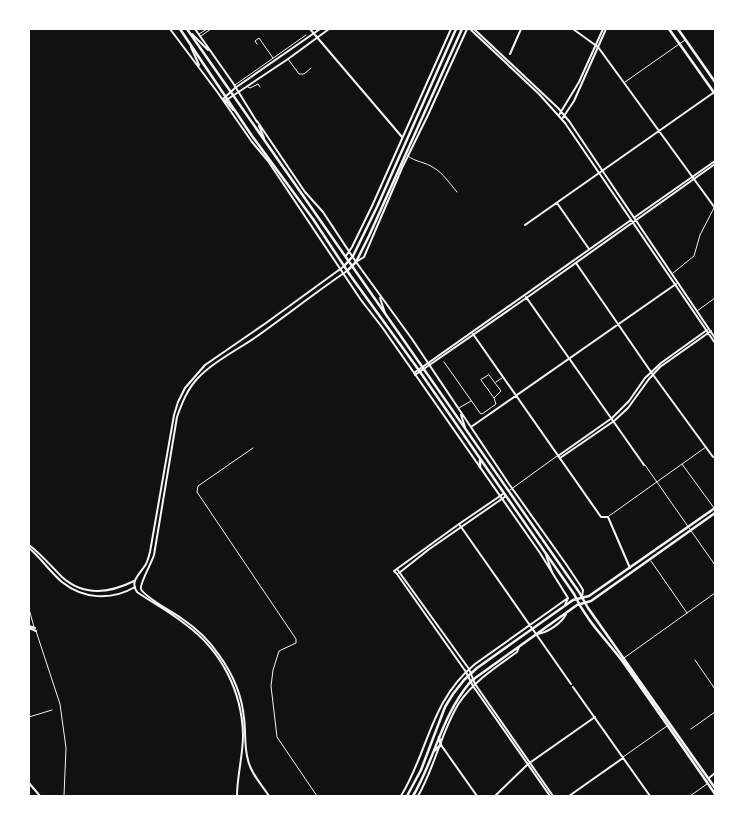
<svg xmlns="http://www.w3.org/2000/svg" width="744" height="825" font-family="Lato,sans-serif">
	<rect width="100%" height="100%" fill="#111"/>
	<g fill="none" stroke-linecap="round" stroke-linejoin="round">
		<path stroke="#f5f5f5" stroke-width="1" d="M 199,34 L 207,29
			M 201,36 L 211,29
			M 257,44 L 255,41 L 259,38 L 273,58
			M 288,59 L 299,74 L 304,74 L 311,68
			M 625,82 L 685,40
			M 235,85 L 306,35
			M 248,87 L 250,88 L 258,84 L 260,87
			M 408,156 C 415,162 426,162 434,168 C 443,173 450,184 457,192
			M 673,273 L 694,256 L 700,235 L 715,206
			M 697,311 L 715,298
			M 444,362 L 480,413 L 482,414 L 496,404 L 494,398
			M 489,375 L 501,391 L 494,398 L 481,380 Z
			M 496,382 L 502,378
			M 459,408 L 471,401
			M 706,447 L 682,464 L 714,508
			M 253,448 L 198,486 L 197,492 L 296,639 L 296,643 L 279,651 L 273,670 L 271,686 L 277,737 L 317,796
			M 645,465 L 715,565
			M 510,490 L 557,456
			M 609,516 L 682,464
			M 651,561 L 687,613
			M 29,609 L 34,627
			M 36,631 L 60,704 L 66,748 L 64,796
			M 624,658 L 715,593
			M 695,660 L 715,689
			M 29,717 L 52,710
			M 691,729 L 715,712
			M 623,757 L 667,726
			M 690,796 L 707,784"/>
		<path stroke="#f5f5f5" stroke-width="2" d="M 170,29 L 218,93
			M 195,29 L 233,83 L 257,122
			M 310,29 L 402,137
			M 573,29 L 598,47 L 715,208
			M 192,34 L 208,50
			M 191,47 L 199,65
			M 510,54 L 521,29
			M 218,93 L 252,142 L 268,161 L 361,300 L 382,327 L 540,553 L 568,598 L 565,605
			M 225,100 L 233,110
			M 257,121 L 305,192 L 323,212 L 356,262 L 412,339 L 509,484 L 566,564 L 580,585 L 583,590 L 582,597
			M 259,126 L 264,138
			M 557,203 L 589,249
			M 525,225 L 713,93
			M 346,256 L 352,247 L 372,206 L 451,29
			M 356,262 L 364,257 L 402,168 L 428,115 L 467,29
			M 576,263 L 651,372 L 713,457
			M 380,298 L 385,313
			M 473,334 L 601,517 L 608,517 L 630,568
			M 461,415 L 465,427
			M 471,427 L 676,284
			M 459,524 L 571,684
			M 29,545 C 41,554 51,566 62,577 C 84,597 110,593 134,581
			M 29,548 C 41,558 50,572 62,582 C 83,599 111,601 135,587
			M 546,555 L 552,572
			M 29,626 L 35,628
			M 29,628 L 36,631
			M 536,634 C 546,634 562,623 566,614
			M 475,684 L 553,796
			M 473,686 L 550,796
			M 573,687 L 650,796
			M 441,745 L 477,796
			M 709,778 L 715,773
			M 401,796 C 429,750 430,701 475,664 L 568,598
			M 418,796 C 435,767 441,732 459,703 C 474,681 496,667 517,652 L 519,647
			M 495,796 L 528,764 L 595,717
			M 569,796 L 623,758"/>
		<path stroke="#f5f5f5" stroke-width="2" d="M 470,29 L 539,94 L 565,123 L 715,343
			M 474,29 L 558,108 L 569,121 L 715,338
			M 223,99 L 235,88 L 320,29
			M 225,101 L 288,59 L 329,29
			M 559,115 L 579,82 L 603,29
			M 562,119 L 574,101 L 606,29
			M 635,217 L 715,161
			M 526,297 L 644,465
			M 414,373 L 631,220
			M 415,375 L 532,294 L 715,164
			M 558,456 L 612,418 L 629,401 L 645,378 L 661,363 L 707,330
			M 560,458 L 614,421 L 628,408 L 649,379 L 660,367 L 711,331
			M 397,569 L 469,669 L 475,684
			M 399,573 L 428,550 L 506,496
			M 397,574 L 394,571 L 459,524 L 503,494
			M 397,574 L 466,672 L 473,686
			M 29,783 L 40,796
			M 237,796 C 237,776 243,756 243,735 C 242,691 221,650 185,624 C 170,612 153,603 137,592 C 129,581 141,573 146,564 C 148,560 149,556 150,552 L 174,415 L 178,402 L 185,388 L 205,365 L 266,323 L 343,267
			M 269,796 C 262,785 251,774 248,760 C 244,747 246,732 244,718 C 242,696 232,673 219,655 C 209,640 196,628 181,618 C 173,612 144,597 141,589 C 139,585 152,562 154,555 L 177,417 C 182,403 187,390 197,379 C 213,362 237,350 256,337 C 287,315 316,292 347,271"/>
		<path stroke="#f5f5f5" stroke-width="2.5" d="M 180,29 L 252,136 L 313,219 L 350,275 L 418,369 L 574,594 C 587,622 605,638 623,662 C 654,706 685,750 715,794
			M 187,29 L 579,592 L 588,608 L 715,788
			M 669,29 L 715,94
			M 678,29 L 715,82
			M 345,265 L 353,256 L 377,207 L 456,29
			M 348,270 L 356,262 L 369,236 L 462,29
			M 480,467 L 480,460
			M 434,751 L 441,745 L 439,737
			M 407,796 L 421,770 L 445,707 L 453,694 L 464,680 L 477,668 L 573,600 L 589,596 L 715,508
			M 413,796 C 436,757 440,718 471,681 L 577,605 L 591,601 L 715,513"/>
	</g>
	<rect width="744" height="825" fill="none" stroke="#ffffff" stroke-width="60"/>
</svg>
